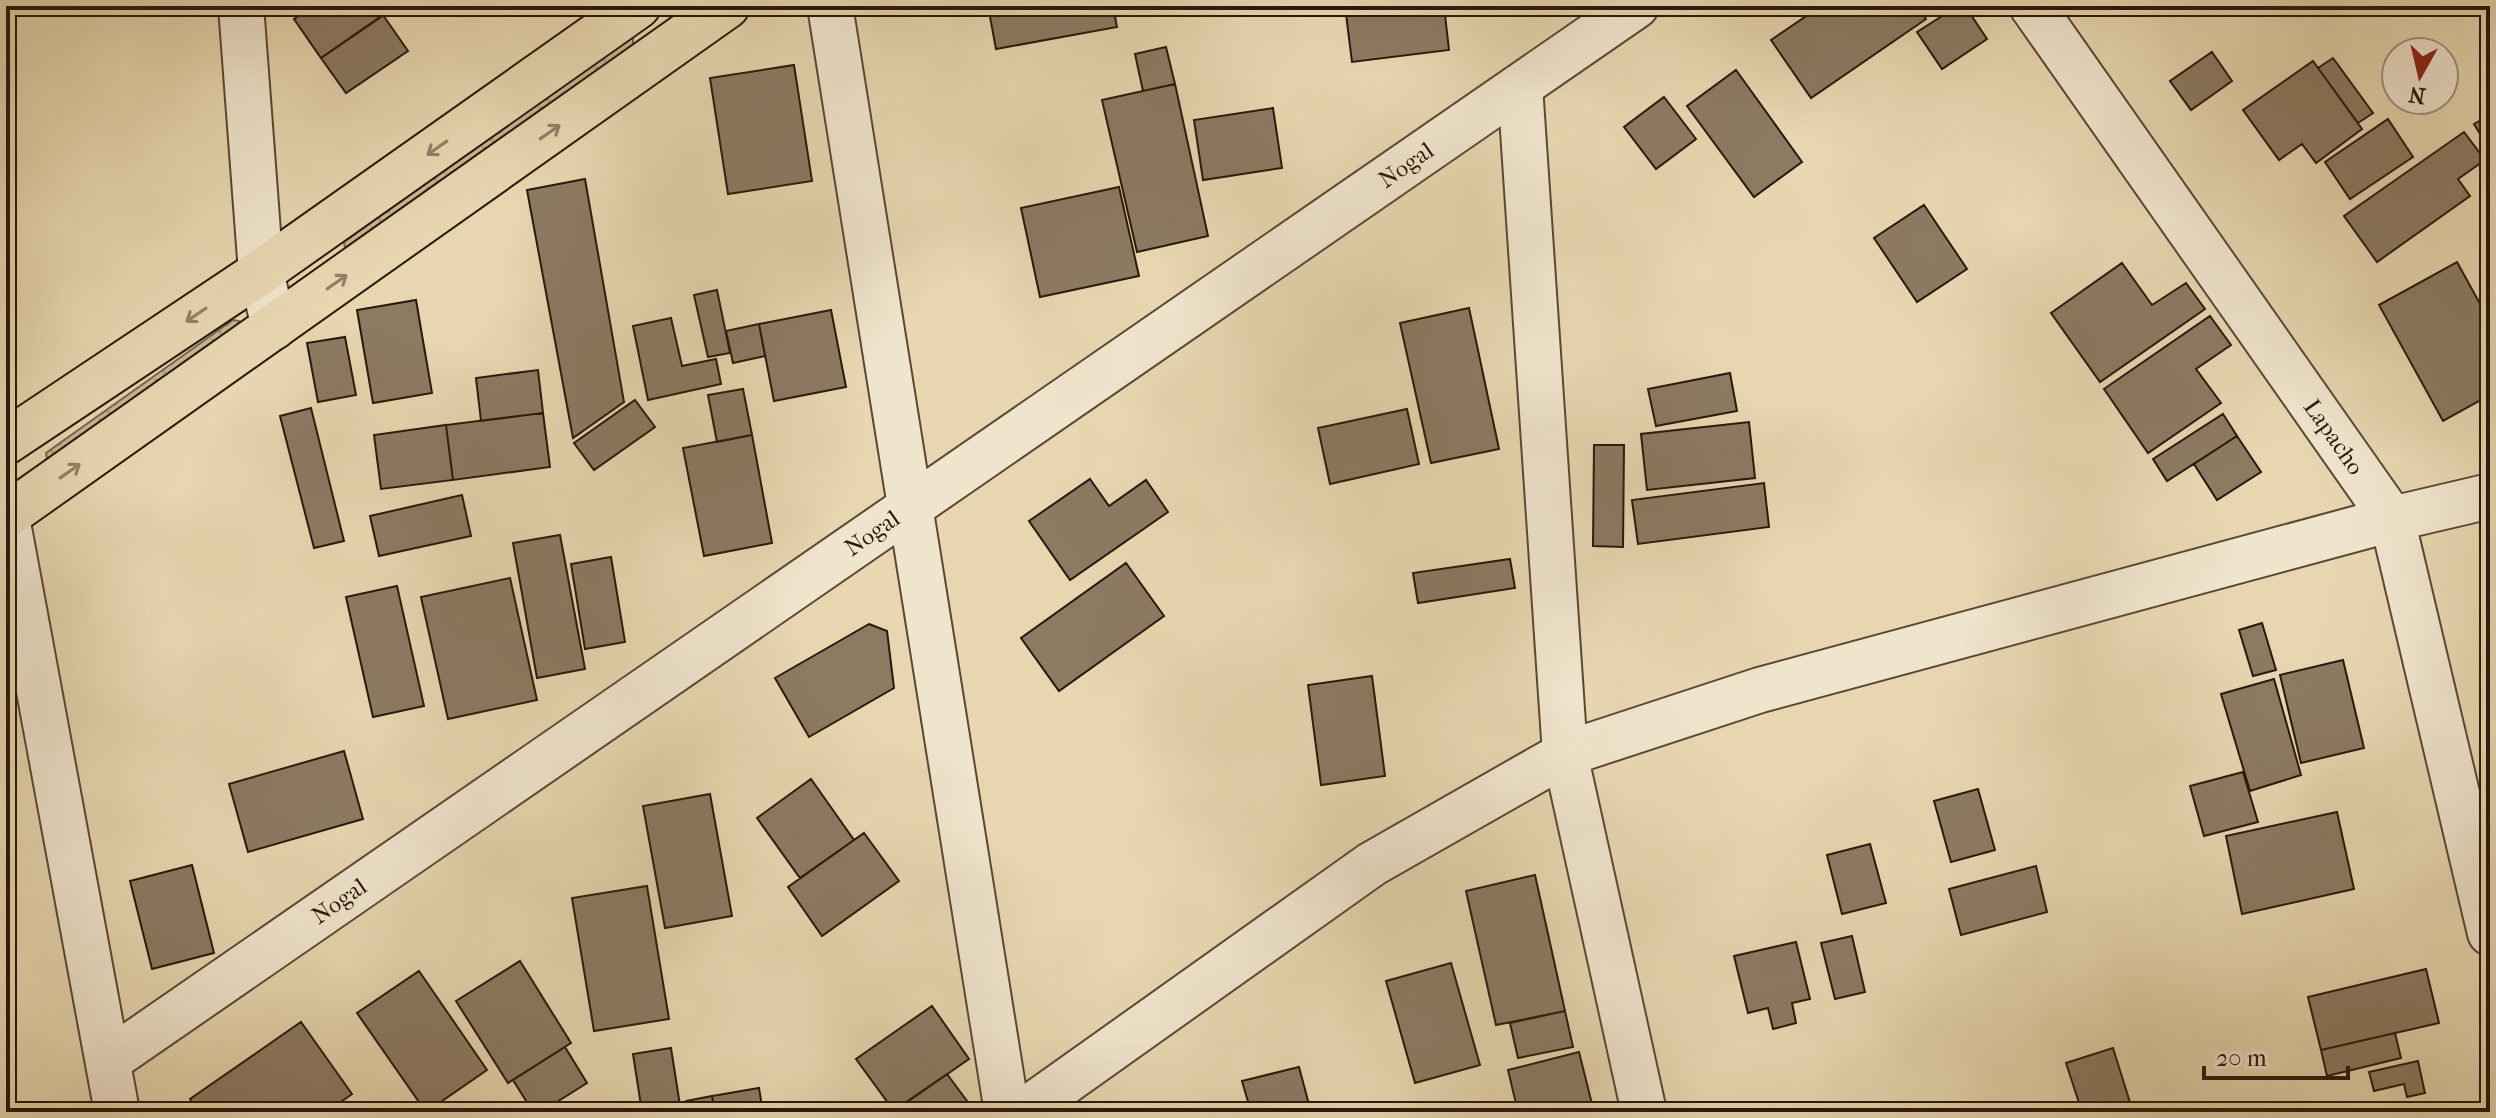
<svg xmlns="http://www.w3.org/2000/svg" width="2496" height="1118" font-family="'IM FELL French Canon',serif">
	<defs>
		<pattern id="grass-dots" width="8" height="8" patternUnits="userSpaceOnUse" patternTransform="scale(2)"><rect width="8" height="8" fill="#c7b694"/><path d="M2 2h.1M6 6h.1" fill="none" stroke="#ab9c7e" stroke-width="1.8" stroke-linecap="round"/></pattern>
	</defs>
	<rect width="100%" height="100%" fill="#e7d6b0"/>
	<filter id="stains"><feTurbulence type="fractalNoise" baseFrequency=".0025" numOctaves="4"/><feColorMatrix values="0 0 0 0 .2 0 0 0 0 .09 0 0 0 0 .02 0 0 0 .5 -.17"/></filter>
	<radialGradient id="worn" r=".72"><stop offset=".6" stop-color="#630" stop-opacity="0"/><stop offset="1" stop-color="#630" stop-opacity=".3"/></radialGradient>
	<path fill="url(#grass-dots)" stroke="#786650" stroke-width="2" d="M 627,39 L 633,39 L 633,45 L 345,248 L 344,242 Z
		M 233,320 L 239,321 L 238,326 L 47,459 L 46,453 Z"/>
	<path fill="#8c7a62" stroke="#2a170d" stroke-width="2" d="M 313,6 L 397,6 L 321,58 L 294,19 Z
		M 988,6 L 1113,6 L 1117,27 L 996,49 Z
		M 1345,6 L 1444,6 L 1449,50 L 1352,62 Z
		M 1821,6 L 1917,6 L 1926,19 L 1811,98 L 1771,40 Z
		M 1958,6 L 1965,6 L 1987,39 L 1942,69 L 1917,32 Z
		M 383,15 L 408,51 L 346,93 L 321,58 Z
		M 1166,47 L 1175,84 L 1143,91 L 1135,54 Z
		M 2212,52 L 2232,81 L 2191,110 L 2170,81 Z
		M 2333,58 L 2373,113 L 2358,123 L 2318,68 Z
		M 2313,61 L 2362,129 L 2316,163 L 2302,144 L 2279,160 L 2243,110 Z
		M 794,65 L 812,181 L 728,194 L 710,78 Z
		M 794,65 L 812,181 L 728,194 L 710,78 Z
		M 1736,70 L 1802,162 L 1754,197 L 1687,106 Z
		M 1736,70 L 1802,162 L 1754,197 L 1687,106 Z
		M 1175,84 L 1208,236 L 1137,252 L 1102,100 Z
		M 1175,84 L 1208,236 L 1137,252 L 1102,100 Z
		M 1664,97 L 1696,139 L 1656,169 L 1624,127 Z
		M 1273,108 L 1282,168 L 1203,180 L 1194,120 Z
		M 2490,115 L 2490,150 L 2474,124 Z
		M 2388,119 L 2413,157 L 2350,199 L 2325,162 Z
		M 2464,132 L 2485,160 L 2458,179 L 2470,196 L 2377,262 L 2344,216 Z
		M 585,179 L 624,402 L 573,438 L 527,190 Z
		M 585,179 L 624,402 L 573,438 L 527,190 Z
		M 1119,187 L 1139,276 L 1040,297 L 1021,208 Z
		M 1924,205 L 1967,269 L 1917,302 L 1874,238 Z
		M 2457,262 L 2490,322 L 2490,395 L 2443,421 L 2379,305 Z
		M 2122,263 L 2152,305 L 2186,283 L 2205,309 L 2100,382 L 2051,313 Z
		M 717,290 L 730,353 L 708,357 L 694,295 Z
		M 717,290 L 730,353 L 708,357 L 694,295 Z
		M 416,300 L 432,393 L 373,403 L 357,310 Z
		M 1469,308 L 1499,449 L 1431,463 L 1400,323 Z
		M 1469,308 L 1499,449 L 1431,463 L 1400,323 Z
		M 831,310 L 846,387 L 774,401 L 759,324 Z
		M 2210,316 L 2231,345 L 2196,369 L 2221,403 L 2148,453 L 2104,389 Z
		M 671,318 L 682,366 L 716,359 L 721,384 L 648,400 L 633,326 Z
		M 671,318 L 682,366 L 716,359 L 721,384 L 648,400 L 633,326 Z
		M 759,324 L 765,356 L 733,363 L 726,331 Z
		M 345,337 L 356,395 L 318,402 L 307,343 Z
		M 345,337 L 356,395 L 318,402 L 307,343 Z
		M 538,370 L 543,413 L 481,421 L 476,378 Z
		M 1730,373 L 1737,411 L 1656,426 L 1648,389 Z
		M 743,389 L 752,435 L 717,442 L 708,395 Z
		M 635,400 L 655,427 L 594,470 L 574,443 Z
		M 311,408 L 344,541 L 314,548 L 280,416 Z
		M 311,408 L 344,541 L 314,548 L 280,416 Z
		M 1407,409 L 1419,464 L 1330,484 L 1318,428 Z
		M 543,413 L 550,467 L 453,480 L 446,425 Z
		M 2223,414 L 2237,436 L 2167,481 L 2153,459 Z
		M 1749,422 L 1755,478 L 1647,490 L 1641,434 Z
		M 446,425 L 453,480 L 381,489 L 374,435 Z
		M 752,435 L 772,543 L 704,556 L 683,448 Z
		M 2237,436 L 2261,472 L 2217,500 L 2194,464 Z
		M 1594,445 L 1624,445 L 1623,547 L 1593,546 Z
		M 1090,479 L 1109,506 L 1146,480 L 1168,512 L 1070,580 L 1029,521 Z
		M 1764,483 L 1769,527 L 1638,544 L 1632,500 Z
		M 1764,483 L 1769,527 L 1638,544 L 1632,500 Z
		M 462,495 L 471,536 L 379,556 L 370,516 Z
		M 560,535 L 585,669 L 537,678 L 513,543 Z
		M 560,535 L 585,669 L 537,678 L 513,543 Z
		M 611,557 L 625,642 L 585,649 L 571,564 Z
		M 1510,559 L 1515,588 L 1418,603 L 1413,573 Z
		M 1126,563 L 1164,616 L 1059,691 L 1021,638 Z
		M 510,578 L 537,700 L 448,719 L 421,597 Z
		M 397,586 L 424,706 L 373,717 L 346,597 Z
		M 2262,623 L 2276,670 L 2253,676 L 2239,630 Z
		M 869,624 L 887,631 L 894,688 L 809,737 L 775,678 Z
		M 2343,660 L 2364,748 L 2301,763 L 2280,675 Z
		M 2343,660 L 2364,748 L 2301,763 L 2280,675 Z
		M 1372,676 L 1385,776 L 1321,785 L 1308,685 Z
		M 2274,679 L 2301,775 L 2250,791 L 2221,694 Z
		M 344,751 L 363,819 L 248,852 L 229,784 Z
		M 2243,772 L 2258,822 L 2204,836 L 2190,786 Z
		M 811,779 L 854,840 L 800,878 L 757,818 Z
		M 1978,789 L 1995,850 L 1951,862 L 1934,801 Z
		M 710,794 L 732,916 L 665,928 L 643,806 Z
		M 2337,812 L 2354,889 L 2242,914 L 2226,836 Z
		M 864,833 L 899,881 L 822,936 L 788,887 Z
		M 864,833 L 899,881 L 822,936 L 788,887 Z
		M 1870,844 L 1886,903 L 1842,914 L 1827,855 Z
		M 192,865 L 214,953 L 152,969 L 130,881 Z
		M 192,865 L 214,953 L 152,969 L 130,881 Z
		M 2036,866 L 2047,912 L 1961,935 L 1949,889 Z
		M 1535,875 L 1565,1011 L 1496,1025 L 1466,891 Z
		M 647,886 L 669,1019 L 594,1031 L 572,898 Z
		M 647,886 L 669,1019 L 594,1031 L 572,898 Z
		M 1852,936 L 1865,992 L 1835,999 L 1821,943 Z
		M 1796,942 L 1810,999 L 1792,1003 L 1796,1023 L 1773,1029 L 1768,1008 L 1748,1013 L 1734,956 Z
		M 520,961 L 571,1043 L 508,1083 L 456,1001 Z
		M 1451,963 L 1480,1065 L 1415,1083 L 1386,981 Z
		M 2426,969 L 2439,1023 L 2321,1050 L 2308,997 Z
		M 2426,969 L 2439,1023 L 2321,1050 L 2308,997 Z
		M 419,971 L 487,1070 L 426,1112 L 357,1013 Z
		M 932,1006 L 969,1059 L 894,1111 L 856,1059 Z
		M 1565,1011 L 1573,1047 L 1518,1058 L 1510,1023 Z
		M 301,1022 L 352,1094 L 327,1112 L 200,1112 L 190,1099 Z
		M 2395,1033 L 2401,1058 L 2327,1076 L 2321,1050 Z
		M 565,1047 L 587,1083 L 541,1112 L 533,1112 L 513,1080 Z
		M 671,1048 L 681,1112 L 642,1112 L 633,1054 Z
		M 2113,1048 L 2133,1112 L 2082,1112 L 2066,1063 Z
		M 1579,1052 L 1593,1108 L 1577,1112 L 1518,1112 L 1508,1070 Z
		M 2418,1061 L 2425,1093 L 2407,1097 L 2404,1084 L 2374,1091 L 2369,1072 Z
		M 1299,1067 L 1311,1112 L 1251,1112 L 1242,1081 Z
		M 6,1074 L 14,1110 L 6,1112 Z
		M 947,1074 L 967,1101 L 951,1112 L 902,1112 L 899,1107 Z
		M 759,1088 L 763,1112 L 715,1112 L 712,1096 Z
		M 759,1088 L 763,1112 L 715,1112 L 712,1096 Z
		M 712,1096 L 715,1112 L 688,1112 L 686,1101 Z
		M 712,1096 L 715,1112 L 688,1112 L 686,1101 Z
		M 595,1104 L 596,1112 L 560,1112 L 559,1110 Z
		M 595,1104 L 596,1112 L 560,1112 L 559,1110 Z"/>
	<g fill="none" stroke-linecap="round" stroke-linejoin="round">
		<defs>
			<path id="minor" d="M 241,6 L 261,272 L 274,327
				M 830,6 L 1007,1112
				M 2032,6 L 2392,519 L 2490,933
				M 1520,86 L 1565,754 L 1644,1112
				M 6,512 L 117,1112
				M 108,1061 L 1636,6
				M 1023,1112 L 1372,864 L 1565,754 L 1760,690 L 2392,519 L 2490,496"/>
			<path id="major" d="M 6,442 L 261,272 L 638,6
				M 6,516 L 727,6"/>
		</defs>
		<use href="#minor" stroke="#594736" stroke-width="48"/>
		<use href="#major" stroke="#2a170d" stroke-width="48"/>
		<use href="#minor" stroke="#efe4cc" stroke-width="44"/>
		<use href="#major" stroke="#e7d6b0" stroke-width="44"/>
	</g>
	<defs><path id="oneway-shaft" d="M-6 0H5M1.5-3L5.5 0L1.5 3" fill="none" stroke-width="1.6" stroke-linecap="round" stroke-linejoin="round" transform="scale(2)"/></defs>
	<g stroke="#928067">
		<use href="#oneway-shaft" transform="translate(550 132) rotate(-35)"/>
		<use href="#oneway-shaft" transform="translate(437 148) rotate(145)"/>
		<use href="#oneway-shaft" transform="translate(337 282) rotate(-35)"/>
		<use href="#oneway-shaft" transform="translate(196 315) rotate(146)"/>
		<use href="#oneway-shaft" transform="translate(70 471) rotate(-35)"/>
	</g>
	<g text-anchor="middle" stroke-width="6" stroke-linejoin="round" paint-order="stroke">
		<g font-size="24" fill="#2a170d" stroke="#efe4cc">
			<text transform="translate(1406 165) rotate(-35)" y="8">Nogal</text>
			<text transform="translate(2334 437) rotate(55)" y="8">Lapacho</text>
			<text transform="translate(872 533) rotate(-35)" y="8">Nogal</text>
			<text transform="translate(339 901) rotate(-35)" y="8">Nogal</text>
		</g>
	</g>
	<rect width="2496" height="1118" fill="none" stroke="#e7d6b0" stroke-width="32"/>
	<rect x="8" y="8" width="2480" height="1102" fill="none" stroke="#2a170d" stroke-width="4"/>
	<rect x="16" y="16" width="2464" height="1086" fill="none" stroke="#2a170d" stroke-width="2"/>
	<g transform="translate(2420 76) rotate(188)"><circle r="38" fill="#efe4cc" stroke="#a09280" stroke-width="2"/>
	<path d="M0-6L14 30L0 20L-14 30Z" fill="#8f2418"/>
	<text y="-12" font-size="22" font-weight="bold" text-anchor="middle" fill="#2a170d">N</text>
	</g>
	<path d="M2204 1066v12h144v-12" fill="none" stroke="#2a170d" stroke-width="4"/>
	<text x="2216" y="1066" font-size="24" fill="#2a170d" stroke="#efe4cc" stroke-width="6" paint-order="stroke">20 m</text>
	<rect width="100%" height="100%" filter="url(#stains)"/>
	<rect width="100%" height="100%" fill="url(#worn)"/>
</svg>
